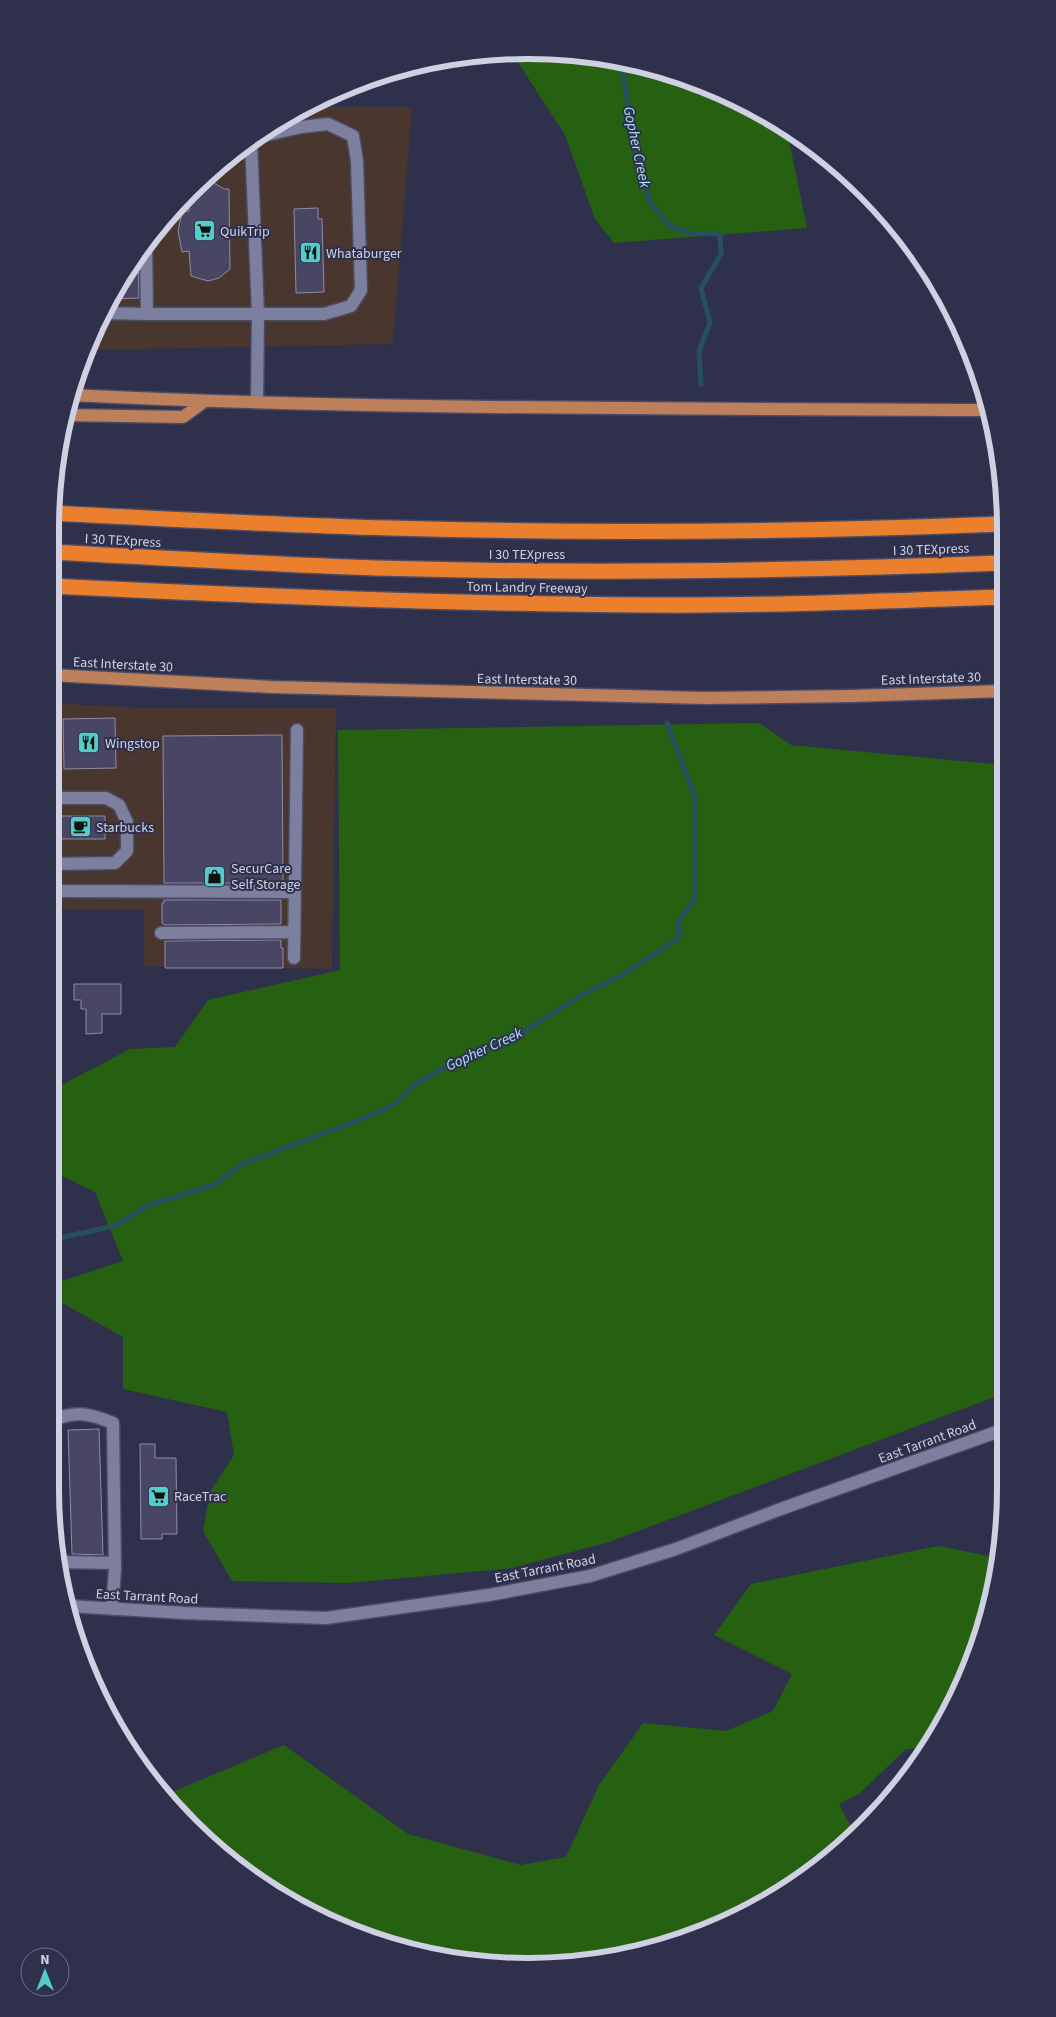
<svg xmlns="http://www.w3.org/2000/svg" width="1056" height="2017" font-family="'Source Sans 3',sans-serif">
	<rect width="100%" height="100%" fill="#2f304c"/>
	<path fill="#49362e" d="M 306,107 L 412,107 L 393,344 L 89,350 L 88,348 L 99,316 L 149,237 L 213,168 L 289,114 Z
		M 51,703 L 141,708 L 336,708 L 332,969 L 144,966 L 144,910 L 51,909 Z"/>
	<path fill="#266111" d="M 560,51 L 652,66 L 740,99 L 787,131 L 807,228 L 614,243 L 595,219 L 565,135 L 512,53 Z
		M 759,723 L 791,745 L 1003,765 L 1005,1393 L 609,1542 L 512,1568 L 349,1583 L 232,1581 L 203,1531 L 210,1492 L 234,1455 L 227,1412 L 123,1389 L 123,1337 L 50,1296 L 50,1285 L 123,1261 L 95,1192 L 50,1170 L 50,1140 L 56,1088 L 130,1049 L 175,1047 L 208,1000 L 340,970 L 338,730 Z
		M 938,1546 L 999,1558 L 990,1613 L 957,1701 L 922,1748 L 906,1749 L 860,1793 L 839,1804 L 855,1835 L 739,1918 L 652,1951 L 560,1966 L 405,1951 L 263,1887 L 165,1795 L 284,1745 L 408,1834 L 521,1865 L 566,1857 L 599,1785 L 643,1723 L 726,1731 L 773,1711 L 792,1674 L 714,1635 L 751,1584 Z"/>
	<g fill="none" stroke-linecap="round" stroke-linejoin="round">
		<path stroke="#27505e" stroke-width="5" d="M 621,61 L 635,148 L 645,179 L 649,201 L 670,226 L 688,233 L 720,234 L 721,254 L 701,288 L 710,323 L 699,351 L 701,384
			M 50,1240 L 114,1226 L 149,1205 L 214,1185 L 242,1164 L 372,1115 L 396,1103 L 414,1085 L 467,1054 L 521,1033 L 584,994 L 620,976 L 678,939 L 679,921 L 695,898 L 695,797 L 667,723"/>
	</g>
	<path fill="#494663" stroke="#8e8bac" d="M 201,181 L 212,182 L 224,189 L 229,189 L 230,269 L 219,278 L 208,281 L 191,276 L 189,251 L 182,252 L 178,231 L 182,212 L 189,211 L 188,195 Z
		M 318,208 L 318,219 L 322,219 L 324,292 L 296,293 L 294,209 Z
		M 138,254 L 139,298 L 110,299 L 127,271 Z
		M 115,718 L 116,768 L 64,769 L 63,719 Z
		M 282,735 L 283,883 L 164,883 L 163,736 Z
		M 56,816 L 105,816 L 105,839 L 56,839 Z
		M 164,900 L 281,900 L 281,924 L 165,925 L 162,923 L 162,903 L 164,903 Z
		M 281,940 L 281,948 L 283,948 L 283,968 L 165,968 L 165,941 Z
		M 74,984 L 121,984 L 121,1014 L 102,1014 L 102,1033 L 86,1034 L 86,1009 L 81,1009 L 81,1000 L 74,1000 Z
		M 99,1429 L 103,1555 L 72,1554 L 68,1430 Z
		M 140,1444 L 155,1444 L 155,1458 L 176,1458 L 177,1534 L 162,1534 L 162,1539 L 141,1539 Z"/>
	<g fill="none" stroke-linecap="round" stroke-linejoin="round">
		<defs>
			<path id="minor" d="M 257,137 L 302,127 L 328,124 L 353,136 L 357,161 L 361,290 L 351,306 L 324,314 L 258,314 L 257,402
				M 146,241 L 147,314 L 258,314 L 251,141
				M 102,313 L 147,314
				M 51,864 L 115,863 L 127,851 L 127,822 L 119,805 L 106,798 L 51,798
				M 51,891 L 295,892
				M 161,933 L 294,932
				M 294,958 L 297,730
				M 50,1422 C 73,1410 89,1413 113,1423 L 115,1569 L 112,1609
				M 50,1476 L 50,1491
				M 62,1562 L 114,1563
				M 69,1606 L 185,1613 L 326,1618 L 489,1595 L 590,1576 L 676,1549 L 778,1510 L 1005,1429"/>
			<path id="major" d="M 70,395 C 375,410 681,408 987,410
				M 64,415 L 183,417 L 205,401
				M 51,675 L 272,687 L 705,698 L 852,696 L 1003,691"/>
			<path id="highway" d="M 51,513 C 164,519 277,525 390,528 C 594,534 798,532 1002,524
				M 51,552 C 159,558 267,564 376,568 C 584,574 794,571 1002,563
				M 51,586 C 250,596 449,604 648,605 C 766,606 884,601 1002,597"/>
		</defs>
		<use href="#minor" stroke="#4b4c63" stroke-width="15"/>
		<use href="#major" stroke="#4b4c63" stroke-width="15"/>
		<use href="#highway" stroke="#4b4c63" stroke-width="18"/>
		<use href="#minor" stroke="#7d7f9f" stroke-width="12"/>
		<use href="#major" stroke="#be7f5b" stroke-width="12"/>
		<use href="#highway" stroke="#ea7f2e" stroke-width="15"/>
	</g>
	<defs>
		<symbol id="supermarket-square" viewBox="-11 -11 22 22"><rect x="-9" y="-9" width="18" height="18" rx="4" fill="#53cdc9" stroke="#2f304c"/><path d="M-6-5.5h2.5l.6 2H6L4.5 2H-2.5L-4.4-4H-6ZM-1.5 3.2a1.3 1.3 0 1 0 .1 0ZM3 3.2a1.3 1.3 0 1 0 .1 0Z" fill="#111"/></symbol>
		<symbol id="restaurant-square" viewBox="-11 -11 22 22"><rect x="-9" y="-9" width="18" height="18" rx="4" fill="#53cdc9" stroke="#2f304c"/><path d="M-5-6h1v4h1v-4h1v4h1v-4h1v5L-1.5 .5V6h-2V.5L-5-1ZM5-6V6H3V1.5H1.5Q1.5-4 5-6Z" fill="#111"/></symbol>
		<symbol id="cafe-square" viewBox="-11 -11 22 22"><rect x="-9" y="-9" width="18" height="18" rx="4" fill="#53cdc9" stroke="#2f304c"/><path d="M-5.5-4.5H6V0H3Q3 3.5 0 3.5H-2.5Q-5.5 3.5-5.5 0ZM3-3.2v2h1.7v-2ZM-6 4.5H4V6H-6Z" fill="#111"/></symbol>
		<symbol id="shop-square" viewBox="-11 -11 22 22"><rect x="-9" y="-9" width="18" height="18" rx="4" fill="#53cdc9" stroke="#2f304c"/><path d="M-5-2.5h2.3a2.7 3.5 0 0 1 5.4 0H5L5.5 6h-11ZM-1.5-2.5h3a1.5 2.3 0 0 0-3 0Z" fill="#111"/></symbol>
	</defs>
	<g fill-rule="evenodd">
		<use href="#supermarket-square" x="192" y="218" width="25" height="25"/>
		<use href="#restaurant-square" x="298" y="240" width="25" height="25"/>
		<use href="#restaurant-square" x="76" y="730" width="25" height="25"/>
		<use href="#cafe-square" x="68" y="814" width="25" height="25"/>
		<use href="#shop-square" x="202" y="864" width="25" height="25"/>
		<use href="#supermarket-square" x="146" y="1484" width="25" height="25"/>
	</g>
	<g text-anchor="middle" stroke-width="4" stroke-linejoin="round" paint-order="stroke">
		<g font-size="14" fill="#cfd1e2" stroke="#2f304c" text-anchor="start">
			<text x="220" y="236">QuikTrip</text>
			<text x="326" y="258">Whataburger</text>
			<text x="105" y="748">Wingstop</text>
			<text x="96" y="832">Starbucks</text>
			<text x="231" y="873">SecurCare<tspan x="231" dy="16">Self Storage</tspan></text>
			<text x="174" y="1501">RaceTrac</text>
		</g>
		<g font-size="14" fill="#cfd1e2" stroke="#2f304c">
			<text transform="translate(123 540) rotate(3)" y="5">I 30 TEXpress</text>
			<text transform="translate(931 549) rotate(-2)" y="5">I 30 TEXpress</text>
			<text x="527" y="559">I 30 TEXpress</text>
			<text transform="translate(527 587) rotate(1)" y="5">Tom Landry Freeway</text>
			<text transform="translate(123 664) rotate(3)" y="5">East Interstate 30</text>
			<text transform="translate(931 678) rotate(-2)" y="5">East Interstate 30</text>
			<text transform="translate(527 679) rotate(1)" y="5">East Interstate 30</text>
			<text transform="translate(927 1441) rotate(-20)" y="5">East Tarrant Road</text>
			<text transform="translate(545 1568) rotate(-11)" y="5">East Tarrant Road</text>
			<text transform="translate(147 1596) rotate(3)" y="5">East Tarrant Road</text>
		</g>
		<g font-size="15" font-style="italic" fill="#a9e1f5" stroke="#2f304c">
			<text transform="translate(637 147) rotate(78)" y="5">Gopher Creek</text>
			<text transform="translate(484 1049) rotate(-25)" y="5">Gopher Creek</text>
		</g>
	</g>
	<path d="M0 0H1056V2017H0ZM528 59H528A469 469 0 0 1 997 528V1489A469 469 0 0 1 528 1958H528A469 469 0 0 1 59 1489V528A469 469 0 0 1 528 59Z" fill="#2f304c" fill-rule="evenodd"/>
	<path fill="none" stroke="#cfd1e2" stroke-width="6" d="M528 59H528A469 469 0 0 1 997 528V1489A469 469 0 0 1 528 1958H528A469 469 0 0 1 59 1489V528A469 469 0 0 1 528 59Z"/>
	<g transform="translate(45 1972)"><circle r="24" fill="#2f304c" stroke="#6f7088"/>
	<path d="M0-4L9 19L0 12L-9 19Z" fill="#53cdc9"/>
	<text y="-8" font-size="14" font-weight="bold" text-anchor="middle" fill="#cfd1e2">N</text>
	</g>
</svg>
